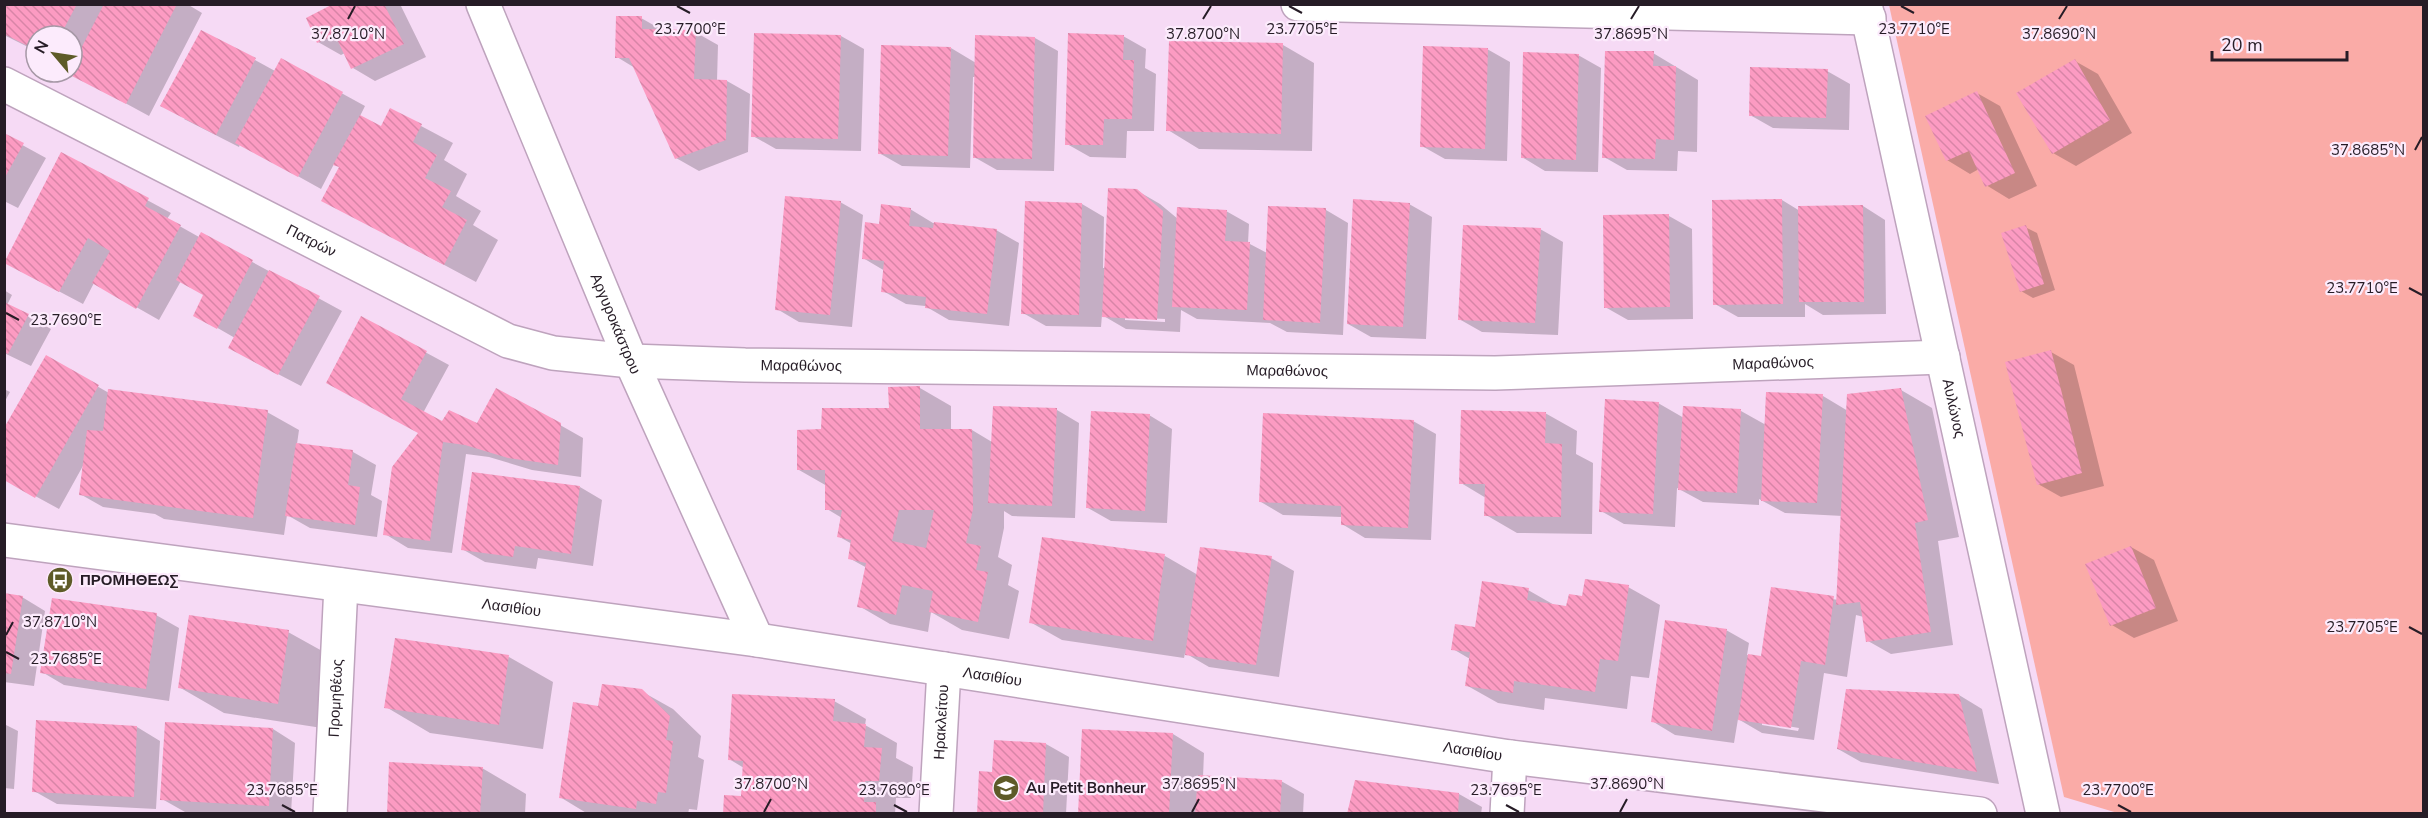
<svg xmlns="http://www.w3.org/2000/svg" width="2428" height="818" font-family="'Nunito Sans',sans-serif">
	<defs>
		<pattern id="building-back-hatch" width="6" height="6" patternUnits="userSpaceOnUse" patternTransform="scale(1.5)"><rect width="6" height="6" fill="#fc9bc2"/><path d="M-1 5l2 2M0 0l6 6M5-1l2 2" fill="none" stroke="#d885a7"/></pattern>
	</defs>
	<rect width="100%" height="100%" fill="#f6daf5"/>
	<path fill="#faaba7" d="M 1889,5 L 2423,5 L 2423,813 L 2121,814 L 2064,797 Z"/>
	<path fill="#0003" fill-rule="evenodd" d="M 4,4 L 187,4 L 202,13 L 149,116 L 70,73 L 72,69 L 72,36 L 36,36 L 36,51 L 4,35 Z
		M 334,4 L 400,4 L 426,57 L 375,81 L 353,68 L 345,53 L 341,55 L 318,42 Z
		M 641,18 L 664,31 L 695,32 L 718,45 L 717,81 L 727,81 L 750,94 L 748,152 L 699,171 L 676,158 L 635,68 L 617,57 Z
		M 841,36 L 864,49 L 861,151 L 776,149 L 753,136 Z
		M 1123,36 L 1146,49 L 1145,68 L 1156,74 L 1154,131 L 1127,131 L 1126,158 L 1090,157 L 1067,144 Z
		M 977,37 L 1035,38 L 1058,51 L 1054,171 L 997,170 L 974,157 L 976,77 L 973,77 L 970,168 L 902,166 L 879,153 L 951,48 L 976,63 Z
		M 1171,42 L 1283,45 L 1314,63 L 1312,151 L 1199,149 L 1168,130 Z
		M 1487,49 L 1510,62 L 1507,161 L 1445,159 L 1422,146 Z
		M 1653,53 L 1698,80 L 1697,152 L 1678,151 L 1677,171 L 1627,170 L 1604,157 Z
		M 1578,55 L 1601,68 L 1598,172 L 1545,171 L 1522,157 Z
		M 255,60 L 275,71 L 281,60 L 365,106 L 360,116 L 382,128 L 391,110 L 453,143 L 444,160 L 467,174 L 456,196 L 481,211 L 473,225 L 498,240 L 476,282 L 323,200 L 341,167 L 334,164 L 321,189 L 240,144 L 239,147 L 184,119 Z
		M 2075,61 L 2098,74 L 2132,133 L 2076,166 L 2053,153 Z
		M 1827,71 L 1850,84 L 1849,130 L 1773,128 L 1750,115 Z
		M 1977,93 L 2000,106 L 2037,186 L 2009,199 L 1986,185 L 1979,169 L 1970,174 L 1947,160 Z
		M 4,135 L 46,158 L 18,208 L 4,201 Z
		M 62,154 L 171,213 L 167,219 L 199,237 L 201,234 L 342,311 L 301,386 L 253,361 L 235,338 L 195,315 L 205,295 L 181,281 L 159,320 L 94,283 L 83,304 L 28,275 Z
		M 1136,190 L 1160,204 L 1178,219 L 1226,211 L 1249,224 L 1248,243 L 1267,253 L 1326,210 L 1348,223 L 1343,335 L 1287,332 L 1270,323 L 1197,319 L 1181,310 L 1180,332 L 1126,329 L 1102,315 L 1101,327 L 1046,326 L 1023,313 L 1082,204 L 1104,217 L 1103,268 L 1106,268 ZM 1125,317 L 1165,319 L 1165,322 L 1125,320 Z
		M 1782,200 L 1800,211 L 1863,206 L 1885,220 L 1886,314 L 1823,315 L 1805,304 L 1805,317 L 1738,317 L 1715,304 L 1713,201 Z
		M 840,202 L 863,215 L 852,327 L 799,322 L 777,309 Z
		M 1409,204 L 1432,217 L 1426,339 L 1371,337 L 1348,324 Z
		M 910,209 L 933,223 L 996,230 L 1019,243 L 1009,326 L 949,320 L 925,306 L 906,304 L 883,291 L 885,271 L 863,258 L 880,225 Z
		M 1669,216 L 1692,229 L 1693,319 L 1628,320 L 1605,307 L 1604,217 Z
		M 2025,227 L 2037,233 L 2055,290 L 2033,298 L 2021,291 Z
		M 1540,229 L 1563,242 L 1558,335 L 1482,332 L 1459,319 Z
		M 4,290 L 12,295 L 7,305 L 51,329 L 31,366 L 4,353 Z
		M 362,318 L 449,365 L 423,413 L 443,423 L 560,425 L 583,438 L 581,477 L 532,470 L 489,457 L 466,454 L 452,553 L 408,548 L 385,534 L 420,433 L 350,395 Z
		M 2051,352 L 2074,365 L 2104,486 L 2061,497 L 2038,484 Z
		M 46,357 L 109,393 L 267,412 L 299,430 L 297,444 L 353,452 L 376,465 L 371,495 L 382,501 L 377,537 L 310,528 L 287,515 L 284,535 L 164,519 L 155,514 L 103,507 L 80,494 L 84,464 L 59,509 L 4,479 Z
		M 920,388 L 951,406 L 951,431 L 972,430 L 992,442 L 1057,410 L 1079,423 L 1075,518 L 1012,516 L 1004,511 L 1004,528 L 998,557 L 1012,565 L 1008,585 L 1019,591 L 1009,639 L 962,630 L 931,612 L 928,632 L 890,624 L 859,606 L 867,568 L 849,558 L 852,544 L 838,536 L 842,518 L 827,509 L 827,486 L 799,470 L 823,431 L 890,409 Z
		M 4,389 L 10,392 L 4,403 Z
		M 1901,390 L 1932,408 L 1959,537 L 1938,541 L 1953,645 L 1891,654 L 1868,641 L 1864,617 L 1856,615 L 1847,677 L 1824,673 L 1814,740 L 1762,733 L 1738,719 L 1734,743 L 1675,735 L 1652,721 L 1726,630 L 1749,643 L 1747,655 L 1762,658 L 1772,588 L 1838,600 L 1843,516 L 1785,513 L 1759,499 L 1759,505 L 1703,502 L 1677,488 L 1675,527 L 1624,524 L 1601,511 L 1658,403 L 1684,418 L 1741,411 L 1766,425 L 1823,396 L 1848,411 ZM 1762,722 L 1799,728 L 1798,731 L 1762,725 Z
		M 1545,413 L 1577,431 L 1576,454 L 1593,463 L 1592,534 L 1517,533 L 1486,515 L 1486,498 L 1461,483 Z
		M 1149,415 L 1172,429 L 1167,523 L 1111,521 L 1088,508 Z
		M 1413,421 L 1436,434 L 1431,540 L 1365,538 L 1342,524 L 1342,517 L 1283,515 L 1261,502 Z
		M 580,487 L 602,500 L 593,566 L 538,558 L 536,569 L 485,562 L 462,549 Z
		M 2131,547 L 2154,560 L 2178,621 L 2134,638 L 2112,625 Z
		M 1165,556 L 1198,575 L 1271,558 L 1294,571 L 1279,677 L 1209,667 L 1185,653 L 1184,658 L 1062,640 L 1030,622 Z
		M 1628,587 L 1660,605 L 1649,678 L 1631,676 L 1627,709 L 1545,698 L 1544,710 L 1498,703 L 1466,685 L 1470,659 L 1453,649 L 1528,590 L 1556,606 L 1568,607 L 1583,598 Z
		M 4,595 L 22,597 L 45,611 L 34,686 L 4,682 Z
		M 156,615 L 179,628 L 169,701 L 64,685 L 42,672 Z
		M 288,632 L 333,657 L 322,728 L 224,713 L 179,687 Z
		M 509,657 L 553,682 L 543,749 L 430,733 L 386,707 Z
		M 641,691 L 673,709 L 701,736 L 698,757 L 704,760 L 697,810 L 689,809 L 688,814 L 588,814 L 560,797 L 600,708 Z
		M 1959,695 L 1982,709 L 1999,784 L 1861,762 L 1838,749 Z
		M 834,701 L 866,719 L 865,725 L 897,743 L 896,758 L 913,767 L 911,798 L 896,798 L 895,814 L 724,814 L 742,798 L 744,768 L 729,759 Z
		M 4,724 L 18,731 L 14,789 L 4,788 Z
		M 137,727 L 160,741 L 156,809 L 57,804 L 34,791 Z
		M 273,729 L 295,743 L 291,814 L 185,812 L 162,799 Z
		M 1173,734 L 1204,753 L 1203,777 L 1281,781 L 1304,794 L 1303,814 L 1079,814 Z
		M 1046,744 L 1069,757 L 1066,814 L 978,814 L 994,773 Z
		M 482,768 L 526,794 L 525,814 L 389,814 Z
		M 1459,794 L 1482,807 L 1481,814 L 1348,814 Z"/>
	<path fill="url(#building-back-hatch)" fill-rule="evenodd" d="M 4,4 L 77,4 L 60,36 L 36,36 L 36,50 L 4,34 Z
		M 104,4 L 177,4 L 126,104 L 68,74 L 72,72 L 72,66 Z
		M 333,4 L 384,4 L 404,44 L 351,69 L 335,35 L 317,43 L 306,18 Z
		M 616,16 L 642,16 L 642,29 L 696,30 L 694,79 L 727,80 L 726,140 L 675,159 L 629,58 L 615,58 Z
		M 201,30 L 256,58 L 216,135 L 160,106 Z
		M 754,33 L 841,35 L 838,139 L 751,137 Z
		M 1068,33 L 1124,35 L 1123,60 L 1134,60 L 1132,119 L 1104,119 L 1103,145 L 1065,145 Z
		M 975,35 L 1035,37 L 1032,159 L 973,158 Z
		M 1169,41 L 1283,43 L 1281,134 L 1166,131 Z
		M 881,45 L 951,47 L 948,156 L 878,154 Z
		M 1423,46 L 1488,48 L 1485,149 L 1420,147 Z
		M 1605,51 L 1654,51 L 1653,66 L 1676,66 L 1674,140 L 1656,139 L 1655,159 L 1602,158 Z
		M 1523,52 L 1579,54 L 1576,160 L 1521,158 Z
		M 281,58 L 343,92 L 298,177 L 235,143 Z
		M 2075,59 L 2110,120 L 2052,154 L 2016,93 Z
		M 1750,67 L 1828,69 L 1826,118 L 1749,116 Z
		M 1977,91 L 2015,173 L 1985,187 L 1969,151 L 1946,161 L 1925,116 Z
		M 390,108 L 422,124 L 413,142 L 437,155 L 425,178 L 451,191 L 442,207 L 467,220 L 444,265 L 321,201 L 339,167 L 333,165 L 360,115 L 381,126 Z
		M 4,133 L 24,143 L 4,179 Z
		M 61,152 L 149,198 L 145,206 L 181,225 L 136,309 L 92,283 L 110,251 L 88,238 L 59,292 L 4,263 Z
		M 1108,188 L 1137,189 L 1163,211 L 1157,320 L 1102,317 Z
		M 785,196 L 841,201 L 830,315 L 775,310 Z
		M 1353,199 L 1410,203 L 1403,327 L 1347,324 Z
		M 1782,199 L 1783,304 L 1713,305 L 1712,200 Z
		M 1025,201 L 1082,203 L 1079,315 L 1021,314 Z
		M 881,204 L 911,208 L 909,226 L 933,228 L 934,222 L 997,229 L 987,314 L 925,308 L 926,297 L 881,292 L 884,261 L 862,259 L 865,222 L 879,224 Z
		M 1863,205 L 1864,302 L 1799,302 L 1798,206 Z
		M 1268,206 L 1326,208 L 1320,323 L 1263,320 Z
		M 1177,207 L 1227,210 L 1225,241 L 1250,242 L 1247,310 L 1172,307 Z
		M 1669,214 L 1670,307 L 1604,308 L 1603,215 Z
		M 1463,225 L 1541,228 L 1535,323 L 1458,320 Z
		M 2026,225 L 2044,284 L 2020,292 L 2001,233 Z
		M 201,232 L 253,260 L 217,329 L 193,316 L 203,295 L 176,280 Z
		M 269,270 L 320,296 L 278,375 L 228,348 Z
		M 4,302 L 29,314 L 8,354 L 4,352 Z
		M 361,316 L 427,351 L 401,399 L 442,421 L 449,410 L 477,423 L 496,388 L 561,423 L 558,465 L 508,458 L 465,445 L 443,442 L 430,541 L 383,535 L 392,467 L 418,433 L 326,383 Z
		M 2051,350 L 2082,473 L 2037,485 L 2005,362 Z
		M 46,355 L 99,385 L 35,498 L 4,480 L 4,428 Z
		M 920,386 L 920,429 L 972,429 L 973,509 L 966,543 L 981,546 L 976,570 L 988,572 L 978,622 L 929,612 L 933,591 L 902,585 L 896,615 L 857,607 L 866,563 L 848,559 L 851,540 L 837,537 L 842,510 L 825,510 L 825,470 L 797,470 L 797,430 L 821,429 L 822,408 L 889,408 L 888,387 ZM 899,510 L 934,510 L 926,548 L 892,541 Z
		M 1901,388 L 1928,520 L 1915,523 L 1931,632 L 1866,642 L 1860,602 L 1836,605 L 1847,394 Z
		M 108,389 L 268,410 L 253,518 L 79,495 L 87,430 L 103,431 Z
		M 1766,392 L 1823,394 L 1817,503 L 1761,501 Z
		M 1605,399 L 1659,402 L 1653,514 L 1599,512 Z
		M 993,406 L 1057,408 L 1052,506 L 988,503 Z
		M 1683,406 L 1741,409 L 1737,493 L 1678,490 Z
		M 1461,410 L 1546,412 L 1545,443 L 1562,444 L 1561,517 L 1484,516 L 1485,484 L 1459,484 Z
		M 1091,411 L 1150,414 L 1145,511 L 1086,508 Z
		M 1263,413 L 1414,420 L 1408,528 L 1341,525 L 1341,506 L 1259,502 Z
		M 296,443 L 353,450 L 348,485 L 360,487 L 355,525 L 285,516 Z
		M 472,472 L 580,486 L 571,554 L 515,546 L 513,557 L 461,550 Z
		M 1042,537 L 1165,554 L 1153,641 L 1029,623 Z
		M 2131,546 L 2156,608 L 2110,626 L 2085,564 Z
		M 1200,547 L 1272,556 L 1256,665 L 1185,655 Z
		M 1585,579 L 1629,585 L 1618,661 L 1600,659 L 1595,692 L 1514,681 L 1513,693 L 1465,686 L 1470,652 L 1451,650 L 1455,624 L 1475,627 L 1482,581 L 1529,588 L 1527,600 L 1566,606 L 1569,594 L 1582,596 Z
		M 1771,587 L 1834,596 L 1825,665 L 1801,661 L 1791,728 L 1738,720 L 1748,654 L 1761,656 Z
		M 4,593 L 23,596 L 11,674 L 4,673 Z
		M 52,598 L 157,613 L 146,689 L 40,673 Z
		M 189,615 L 289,630 L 278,704 L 178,688 Z
		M 1665,620 L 1727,629 L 1712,731 L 1651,722 Z
		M 395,638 L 509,655 L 499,725 L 384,708 Z
		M 602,684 L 642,689 L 670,716 L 666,740 L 673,741 L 666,793 L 658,792 L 656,804 L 637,801 L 636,809 L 559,798 L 573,702 L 598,706 Z
		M 1846,689 L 1959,694 L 1977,772 L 1837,749 Z
		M 732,694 L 835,699 L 833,721 L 866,724 L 864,747 L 882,748 L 879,781 L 865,781 L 864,802 L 876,802 L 876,814 L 723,814 L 724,795 L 741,796 L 743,761 L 728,760 Z
		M 36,720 L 137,726 L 134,797 L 32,792 Z
		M 165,722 L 273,728 L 269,806 L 160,800 Z
		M 1082,729 L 1173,733 L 1169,814 L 1078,814 Z
		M 994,740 L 1046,743 L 1043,814 L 977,814 L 979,771 L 992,772 Z
		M 389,762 L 483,767 L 480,814 L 387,814 Z
		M 1198,775 L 1282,780 L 1280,814 L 1195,814 Z
		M 1355,780 L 1459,793 L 1458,814 L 1347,814 Z"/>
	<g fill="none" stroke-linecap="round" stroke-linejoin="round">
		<defs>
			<g id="minor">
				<path id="s1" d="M 483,4 L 631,361 L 757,640"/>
				<path d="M 1298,4 L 1869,18"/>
				<path id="s2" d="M 1865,4 L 2043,814"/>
				<path id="s3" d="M 4,84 L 508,341 L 553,353 L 631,361 L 745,365 L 1495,373 L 1943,357"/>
				<path id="s4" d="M 4,540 L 757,640 L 1510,757 L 1980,814"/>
				<path id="s5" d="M 330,814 L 341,585"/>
				<path id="s6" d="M 936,814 L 944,669"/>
				<path d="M 1507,814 L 1510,757"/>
			</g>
		</defs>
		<use href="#minor" stroke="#bea3bd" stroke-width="36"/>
		<use href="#minor" stroke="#fff" stroke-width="33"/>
	</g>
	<path fill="none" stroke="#261c26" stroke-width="2" d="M 677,6 L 690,13M 1289,6 L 1302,13M 1901,6 L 1914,13M 348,19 L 355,6M 1203,19 L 1211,6M 1631,19 L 1639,6M 2059,19 L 2067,6M 2415,150 L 2422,137M 2409,288 L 2422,295M 6,313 L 19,320M 2409,627 L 2422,634M 6,635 L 13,622M 6,652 L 19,659M 282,805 L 295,812M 894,805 L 907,812M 1506,805 L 1519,812M 2118,805 L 2131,812M 764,812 L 771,799M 1192,812 L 1199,799M 1620,812 L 1627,799"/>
	<defs>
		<symbol id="bus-disc" viewBox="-11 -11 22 22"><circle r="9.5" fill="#5e5b28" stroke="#fcebfc"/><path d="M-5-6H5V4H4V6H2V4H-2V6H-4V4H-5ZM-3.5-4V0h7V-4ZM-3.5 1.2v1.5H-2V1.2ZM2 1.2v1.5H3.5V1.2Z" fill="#fff"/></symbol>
		<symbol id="school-disc" viewBox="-11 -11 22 22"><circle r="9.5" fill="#5e5b28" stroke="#fcebfc"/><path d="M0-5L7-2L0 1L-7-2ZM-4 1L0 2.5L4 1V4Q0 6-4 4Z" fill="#fff"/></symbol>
	</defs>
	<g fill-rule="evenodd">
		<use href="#bus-disc" x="45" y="565" width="30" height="30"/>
		<use href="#school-disc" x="991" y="773" width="30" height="30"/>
	</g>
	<g text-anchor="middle" stroke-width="4.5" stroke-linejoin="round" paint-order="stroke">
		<g font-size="15" fill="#261c26" stroke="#fcebfc">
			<text dy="5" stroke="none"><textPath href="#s3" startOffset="345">Πατρών</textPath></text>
			<text dy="5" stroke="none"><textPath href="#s1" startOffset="346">Αργυροκάστρου</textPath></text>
			<text dy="5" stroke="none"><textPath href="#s3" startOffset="1833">Μαραθώνος</textPath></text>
			<text dy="5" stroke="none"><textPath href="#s3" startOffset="861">Μαραθώνος</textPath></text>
			<text dy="5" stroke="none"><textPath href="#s3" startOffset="1347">Μαραθώνος</textPath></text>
			<text dy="5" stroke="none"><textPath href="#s2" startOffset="414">Αυλώνος</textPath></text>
			<text dy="5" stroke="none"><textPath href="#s4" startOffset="512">Λασιθίου</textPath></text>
			<text dy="5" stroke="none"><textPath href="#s4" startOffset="998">Λασιθίου</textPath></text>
			<text dy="5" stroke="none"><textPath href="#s5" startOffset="116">Προμηθέως</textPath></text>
			<text dy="5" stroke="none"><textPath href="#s6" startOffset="92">Ηρακλείτου</textPath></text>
			<text dy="5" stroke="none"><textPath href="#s4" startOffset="1484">Λασιθίου</textPath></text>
		</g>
		<g font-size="15" font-weight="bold" fill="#261c26" stroke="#fcebfc" text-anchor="start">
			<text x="80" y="585">ΠΡΟΜΗΘΕΩΣ</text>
			<text x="1026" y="793">Au Petit Bonheur</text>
		</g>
	</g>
	<g font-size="15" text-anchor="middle" fill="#261c26" stroke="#fcebfc" stroke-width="4.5" stroke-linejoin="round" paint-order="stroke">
		<text x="690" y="34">23.7700°E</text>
		<text x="1302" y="34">23.7705°E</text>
		<text x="1914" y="34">23.7710°E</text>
		<text x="348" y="39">37.8710°N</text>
		<text x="1203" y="39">37.8700°N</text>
		<text x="1631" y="39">37.8695°N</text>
		<text x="2059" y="39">37.8690°N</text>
		<text x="2368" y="155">37.8685°N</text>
		<text x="2362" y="293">23.7710°E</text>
		<text x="66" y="325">23.7690°E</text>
		<text x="60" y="627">37.8710°N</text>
		<text x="2362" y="632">23.7705°E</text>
		<text x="66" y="664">23.7685°E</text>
		<text x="771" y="789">37.8700°N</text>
		<text x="1199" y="789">37.8695°N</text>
		<text x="1627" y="789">37.8690°N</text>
		<text x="282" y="795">23.7685°E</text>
		<text x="894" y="795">23.7690°E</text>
		<text x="1506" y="795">23.7695°E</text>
		<text x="2118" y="795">23.7700°E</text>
	</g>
	<rect width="2428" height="818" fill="none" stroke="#261c26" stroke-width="12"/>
	<g transform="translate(54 54) rotate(299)"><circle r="28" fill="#fcebfc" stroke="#a698a6" stroke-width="1.5"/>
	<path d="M0-4.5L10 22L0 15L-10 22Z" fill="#5e5b28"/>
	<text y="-9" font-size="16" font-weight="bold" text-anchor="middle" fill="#261c26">N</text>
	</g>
	<path d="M2212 51v9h135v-9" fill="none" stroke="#261c26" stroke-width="3"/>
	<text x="2221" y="51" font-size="18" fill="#261c26" stroke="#fcebfc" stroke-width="4.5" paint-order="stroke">20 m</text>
</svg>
